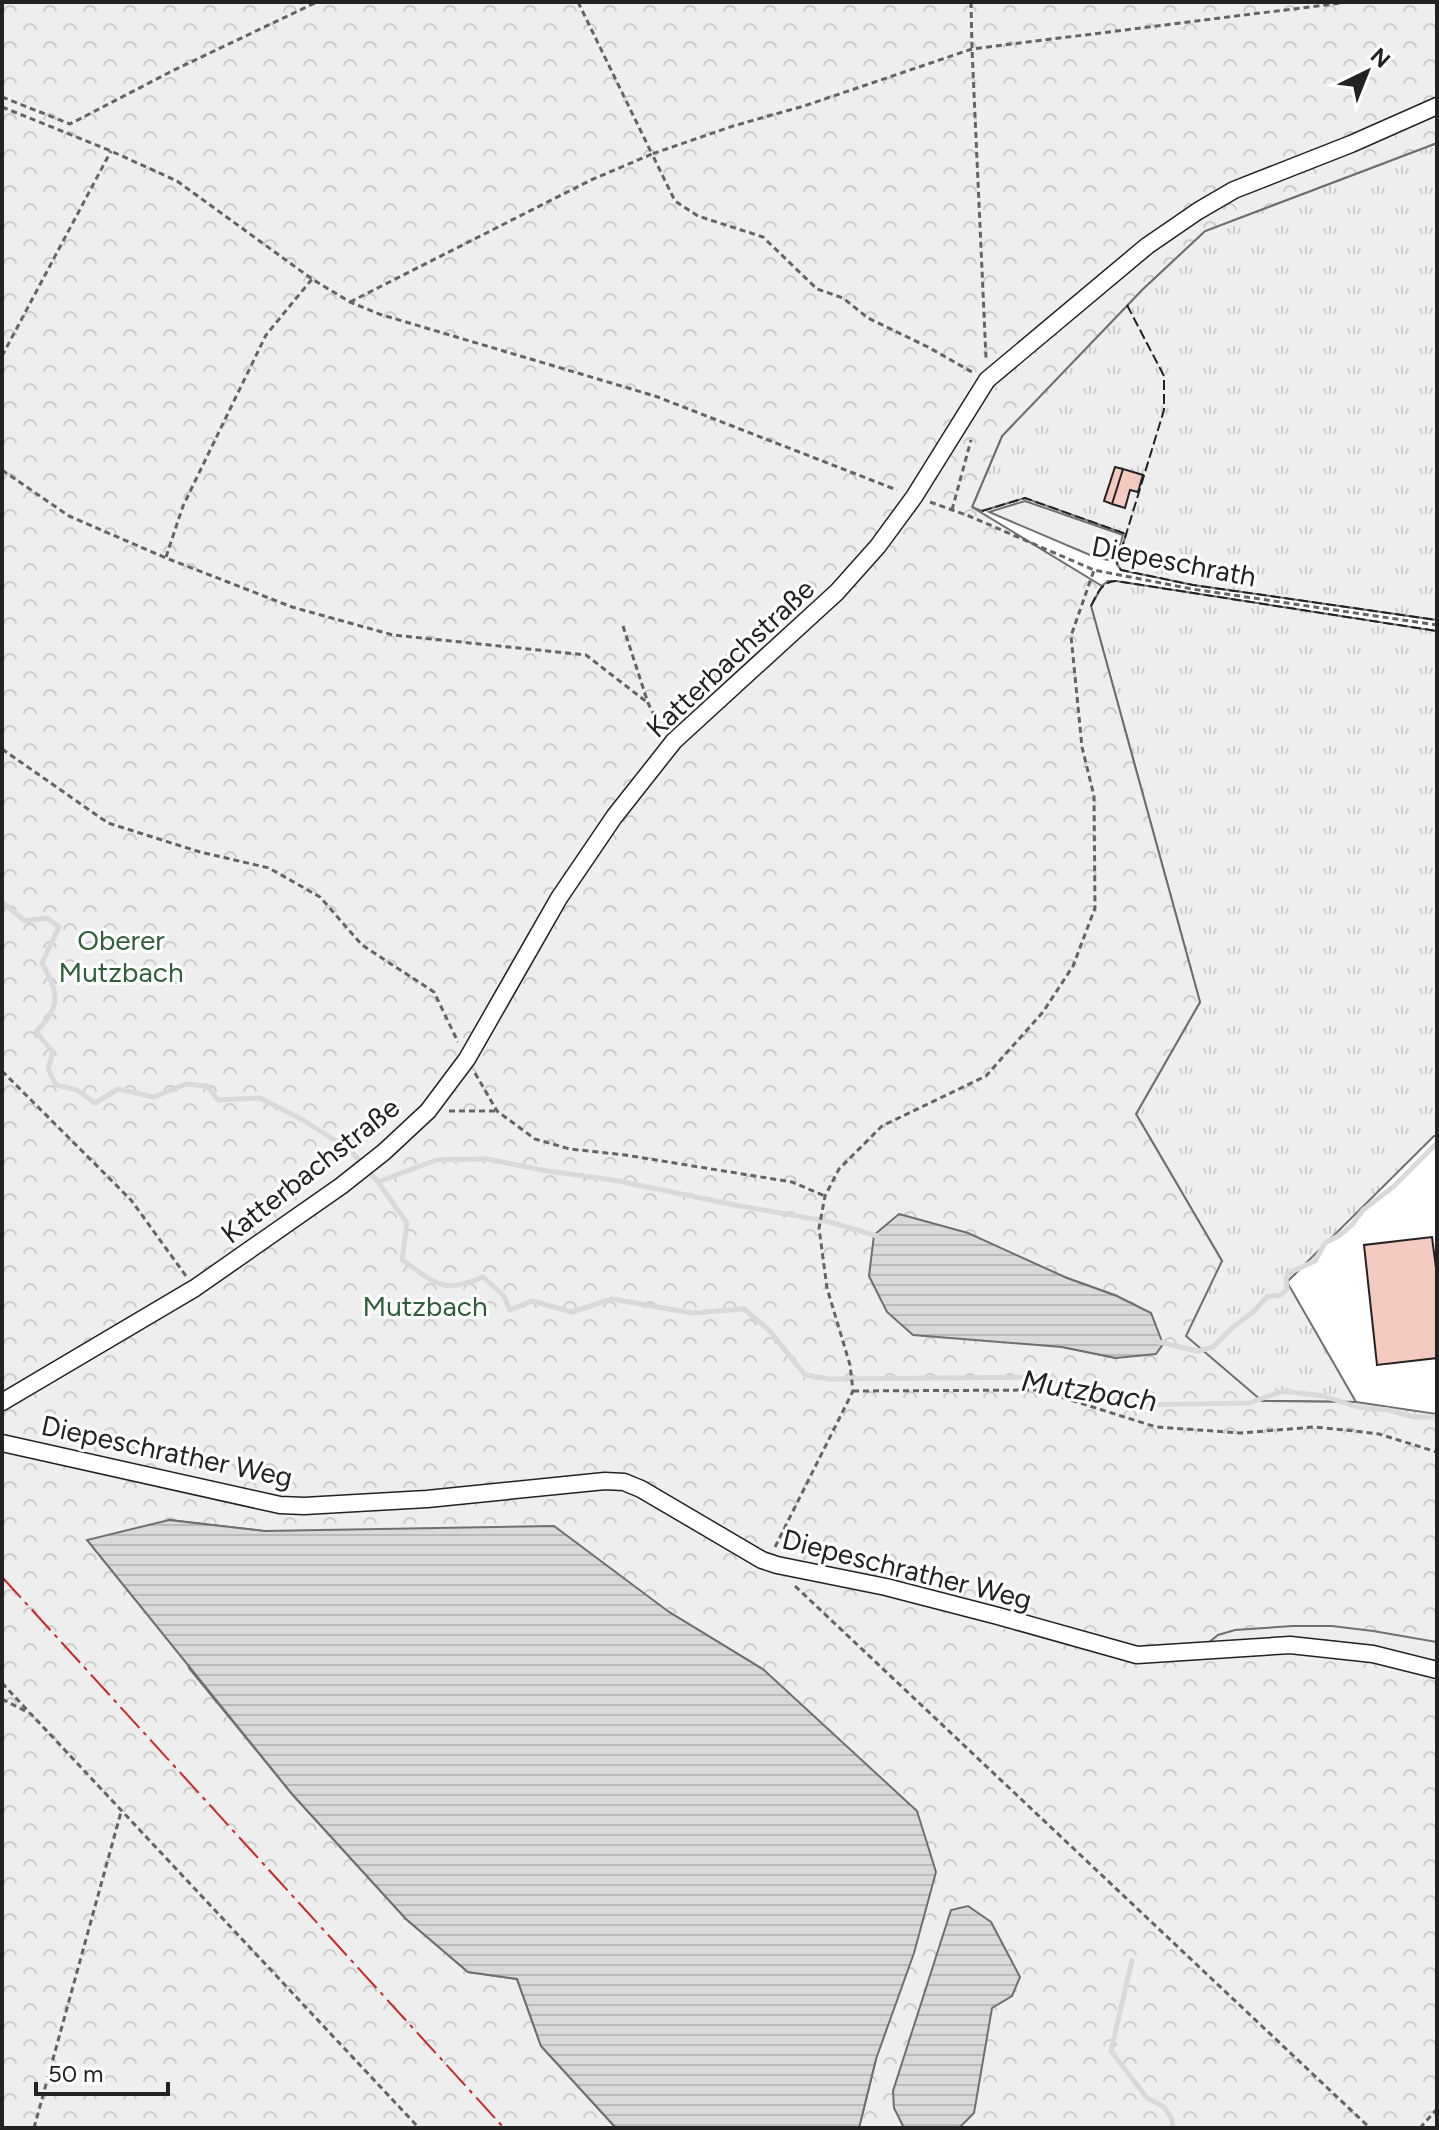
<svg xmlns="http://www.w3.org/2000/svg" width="1439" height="2130" font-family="Figtree,sans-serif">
	<defs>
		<pattern id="grass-tufts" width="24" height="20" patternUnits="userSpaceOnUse" patternTransform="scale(2)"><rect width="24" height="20" fill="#eee"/><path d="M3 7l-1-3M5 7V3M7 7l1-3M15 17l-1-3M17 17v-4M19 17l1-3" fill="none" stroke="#ccc"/></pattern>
		<pattern id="forest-crowns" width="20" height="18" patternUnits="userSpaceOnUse" patternTransform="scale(2)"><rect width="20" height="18" fill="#eee"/><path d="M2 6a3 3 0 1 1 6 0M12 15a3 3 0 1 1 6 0" fill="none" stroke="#ccc"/></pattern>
		<pattern id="water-rules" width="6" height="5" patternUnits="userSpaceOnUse" patternTransform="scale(2)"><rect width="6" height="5" fill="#d9d9d9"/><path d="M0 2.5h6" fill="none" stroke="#bababa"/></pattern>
	</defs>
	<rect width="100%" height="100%" fill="#fff"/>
	<path fill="url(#grass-tufts)" stroke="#6f6f6f" stroke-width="2" d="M 1437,143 L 1437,620 L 1193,585 L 1121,570 L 1117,564 L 1126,534 L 1025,498 L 982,511 L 972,507 L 1002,436 L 1143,289 L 1205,231 Z
		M 1108,581 L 1116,581 L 1437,631 L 1437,1136 L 1434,1136 L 1287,1282 L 1356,1402 L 1271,1401 L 2,1411 L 1222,1261 L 1136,1114 L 1200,1002 L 1091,606 L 1102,586 Z"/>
	<path fill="url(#forest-crowns)" stroke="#6f6f6f" stroke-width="2" fill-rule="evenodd" d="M 2,2 L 1437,2 L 1437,143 L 1205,231 L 1143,289 L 1002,436 L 972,507 L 1102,586 L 1091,606 L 1200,1002 L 1136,1114 L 1222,1261 L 1186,1336 L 1262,1401 L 1356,1402 L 1437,1414 L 1437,2128 L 859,2128 L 876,2059 L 764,1670 L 669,1612 L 264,1531 L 169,1520 L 189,1668 L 292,1794 L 406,1919 L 468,1972 L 517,1979 L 541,2046 L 616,2128 L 2,2128 ZM 1067,1278 L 1117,1296 L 1116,1358 L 1062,1347 Z"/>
	<path fill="#ededed" stroke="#6f6f6f" stroke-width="2" d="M 1025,501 L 1123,535 L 1115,561 L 1097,558 L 989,512 Z
		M 1293,1626 L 1332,1626 L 1373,1631 L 1437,1642 L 1437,1661 L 1353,1644 L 1322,1640 L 1292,1640 L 1202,1648 L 1218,1635 L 1235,1630 Z"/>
	<path fill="url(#water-rules)" stroke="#6f6f6f" stroke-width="2" d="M 899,1214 L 968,1233 L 1067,1278 L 1117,1296 L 1151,1313 L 1163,1344 L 1156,1354 L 1116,1358 L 1062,1347 L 913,1335 L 887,1312 L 869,1276 L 874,1235 Z
		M 169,1520 L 264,1531 L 554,1526 L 669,1612 L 764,1670 L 917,1811 L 936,1872 L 914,1953 L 876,2059 L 859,2128 L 616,2128 L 541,2046 L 517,1979 L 468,1972 L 406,1919 L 292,1794 L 87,1540 Z
		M 968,1906 L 991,1922 L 1020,1977 L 1012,1996 L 992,2008 L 974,2113 L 959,2128 L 904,2128 L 894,2108 L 893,2091 L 951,1910 Z"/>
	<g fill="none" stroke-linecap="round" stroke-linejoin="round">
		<path stroke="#d9d9d9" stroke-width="5" d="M 2,902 L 25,921 L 47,918 L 59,927 L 42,963 C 59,994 62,1005 36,1032 L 53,1052 L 48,1069 L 56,1085 L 77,1090 L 95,1103 L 118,1089 L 154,1097 L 186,1084 L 207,1086 L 218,1100 L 260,1098 L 303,1120 L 349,1149 L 378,1182 L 407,1223 L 402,1260 C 437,1283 441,1295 483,1277 L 504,1296 L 510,1310 L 532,1301 L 572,1312 L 612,1299 L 692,1313 L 744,1309 L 769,1330 L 805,1375 L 830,1379 L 1046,1377 L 1101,1397 L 1134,1405 L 1249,1403 L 1283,1391 L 1324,1396 L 1357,1407 L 1388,1410 L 1414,1417 L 1437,1417
			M 378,1182 L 436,1160 L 487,1159 L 547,1171 L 613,1180 L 740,1206 L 826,1221 L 877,1236
			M 1159,1342 L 1198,1351 L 1213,1347 L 1232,1328 L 1253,1312 L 1267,1297 L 1281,1295 L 1287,1289 L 1286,1278 L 1291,1272 L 1315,1261 L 1325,1243 L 1340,1235 L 1352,1225 L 1363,1210 L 1393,1187 L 1437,1143
			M 1132,1960 L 1111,2051 L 1147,2098 L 1164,2107 L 1172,2119 L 1173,2128"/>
	</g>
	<path fill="#f3c9c0" stroke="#222" stroke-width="2" d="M 1115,467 L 1123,469 L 1112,504 L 1104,501 Z
		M 1123,469 L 1143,475 L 1138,492 L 1130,490 L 1125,508 L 1112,504 Z
		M 1432,1237 L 1437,1276 L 1437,1358 L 1377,1365 L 1364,1245 Z"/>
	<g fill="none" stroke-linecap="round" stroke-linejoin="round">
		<defs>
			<path id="minor" d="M 2,1402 L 195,1288 L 341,1186 L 384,1152 L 428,1111 L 467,1059 L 559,898 L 614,817 L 674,741 L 837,592 L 878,546 L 914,497 L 987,380 L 1147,246 L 1198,211 L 1234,190 L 1351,144 L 1437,106
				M 2,1443 L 280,1505 L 304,1506 L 427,1499 L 605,1481 L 624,1482 L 641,1489 L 762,1560 L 777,1565 L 886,1587 L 998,1616 L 1137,1655 L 1290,1645 L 1373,1654 L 1437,1670"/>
		</defs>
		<use href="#minor" stroke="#222" stroke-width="19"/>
		<path stroke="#646464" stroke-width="3" stroke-dasharray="6 4" stroke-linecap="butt" d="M 578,2 L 652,154 L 733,126 L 804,106 L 972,49 L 1349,2
			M 971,2 L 972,49 L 986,358
			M 2,97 L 70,124 L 172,71 L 317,2
			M 2,107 L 111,151 L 177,181 L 312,279 L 350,302 L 379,314 L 655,396 L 897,490
			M 350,302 L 591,180 L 652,154 L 675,201 L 698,216 L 763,237 L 817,289 L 843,298 L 868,318 L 928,347 L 972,372
			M 2,356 L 111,151
			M 2,470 L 69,516 L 166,558 L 292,607 L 393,635 L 586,655 L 648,703
			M 930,502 L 969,516 L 1094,570 L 1192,589 L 1437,625
			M 952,510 L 971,440
			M 166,557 L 183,506 L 266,335 L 312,279
			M 623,626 L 648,703 L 662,731
			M 2,749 L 108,823 L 200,852 L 269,868 L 320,897 L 362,945 L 434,992 L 458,1042
			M 2,1071 L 131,1200 L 186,1276
			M 475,1073 L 497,1111 L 535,1139 L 570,1149 L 625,1155 L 792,1182 L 825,1196
			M 449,1111 L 497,1111
			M 853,1391 L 1039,1390 L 1156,1427 L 1241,1433 L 1314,1427 L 1355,1431 L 1379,1434 L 1437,1452
			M 775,1547 L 853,1391 L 850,1365 L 827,1288 L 819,1228 L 825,1196 L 839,1169 L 882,1126 L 986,1076 L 1043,1012 L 1073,966 L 1095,908 L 1094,796 L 1082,747 L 1071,636 L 1094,570
			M 795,1586 L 1370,2128
			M 2,1683 L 29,1712
			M 2,1699 L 31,1714 L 419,2128
			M 34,2128 L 121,1812
			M 1420,2128 L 1437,2109"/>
		<use href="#minor" stroke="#fff" stroke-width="16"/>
		<path stroke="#222" stroke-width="2" stroke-dasharray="10 4" stroke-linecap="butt" d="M 1127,305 L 1164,376 L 1164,410 L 1117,564 L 1121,570 L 1193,585 L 1437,620
			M 982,511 L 1025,498 L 1126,534
			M 1091,606 C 1097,594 1101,582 1116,581 L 1437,631"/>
		<path stroke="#c62828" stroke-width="2" stroke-dasharray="28 6 4 6" stroke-linecap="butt" d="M 2,1577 L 504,2128"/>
	</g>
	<g text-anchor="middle" stroke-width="6" stroke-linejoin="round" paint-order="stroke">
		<g font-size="28" fill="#222" stroke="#fff">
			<text transform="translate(1174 561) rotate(11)" y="10">Diepeschrath</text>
			<text transform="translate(730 658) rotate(-43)" y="10">Katterbachstraße</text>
			<text transform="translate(310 1170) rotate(-38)" y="10">Katterbachstraße</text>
			<text transform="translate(167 1451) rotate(12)" y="10">Diepeschrather Weg</text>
			<text transform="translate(907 1569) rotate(14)" y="10">Diepeschrather Weg</text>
		</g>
		<g font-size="28" fill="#2f5e38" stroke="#fff">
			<text x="121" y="950">Oberer<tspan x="121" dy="32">Mutzbach</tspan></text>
			<text x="425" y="1316">Mutzbach</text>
		</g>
		<g font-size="30" font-style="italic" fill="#222" stroke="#fff">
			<text transform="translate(1089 1391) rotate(9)" y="10">Mutzbach</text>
		</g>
	</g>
	<rect width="1439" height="2130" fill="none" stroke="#222222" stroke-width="8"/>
	<g transform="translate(1367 72) rotate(43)" stroke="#ffffff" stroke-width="6" paint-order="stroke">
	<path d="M0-6L14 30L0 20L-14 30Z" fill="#222222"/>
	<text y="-12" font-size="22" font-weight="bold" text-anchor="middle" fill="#222222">N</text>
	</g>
	<path d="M36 2082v12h132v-12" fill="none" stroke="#222222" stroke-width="4"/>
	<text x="48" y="2082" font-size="24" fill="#222222" stroke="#ffffff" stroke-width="6" paint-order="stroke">50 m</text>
</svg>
